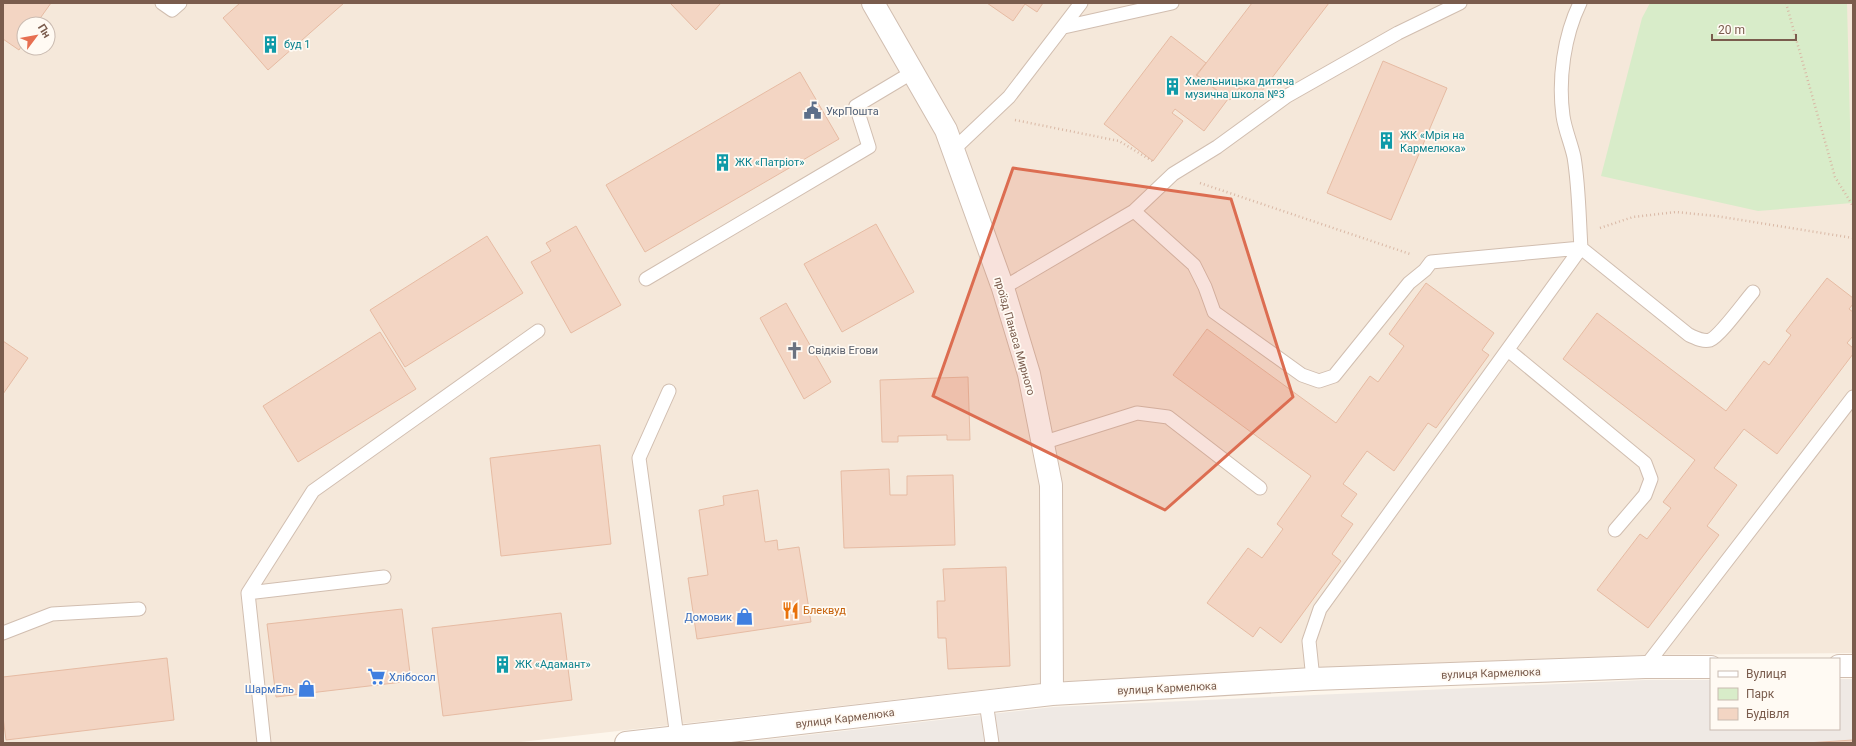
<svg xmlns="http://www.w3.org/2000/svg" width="1856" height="746" font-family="Roboto,sans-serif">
	<rect width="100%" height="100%" fill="#fdf6ec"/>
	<path fill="#f5e8da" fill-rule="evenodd" d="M 3,3 L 1853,3 L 1853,653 L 1645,655 L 1051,682 L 512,743 L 3,743 ZM 24,24 L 48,24 L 48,48 L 24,48 Z"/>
	<path fill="#efe9e4" d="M 1839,679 L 1853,679 L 1853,743 L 738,743 L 1053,707 L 1645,680 L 1711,680 L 1711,729 L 1839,729 Z"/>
	<path fill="#d8ecc9" d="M 1650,3 L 1847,3 L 1852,203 L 1758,211 L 1601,176 L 1642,18 Z"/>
	<path fill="#f3d5c3" stroke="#e6bba3" d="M 3,3 L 51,3 L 36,24 L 24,24 L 24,42 L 19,50 L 3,39 Z
		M 240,3 L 344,3 L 268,70 L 223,18 Z
		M 670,3 L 721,3 L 696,30 Z
		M 987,3 L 1043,3 L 1037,12 L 1025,4 L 1013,21 Z
		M 1252,3 L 1329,3 L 1255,100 L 1239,88 L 1230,100 L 1197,75 Z
		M 1171,36 L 1206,63 L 1196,75 L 1228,99 L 1204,131 L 1175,109 L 1172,113 L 1183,121 L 1153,161 L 1104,124 Z
		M 1383,61 L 1447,88 L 1391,220 L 1327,193 Z
		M 800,72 L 839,139 L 645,252 L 606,185 Z
		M 876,224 L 914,292 L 842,332 L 804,264 Z
		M 576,226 L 621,305 L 571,333 L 531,262 L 551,251 L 546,243 Z
		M 487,236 L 523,293 L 405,367 L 370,310 Z
		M 1827,278 L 1853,298 L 1853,304 L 1849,309 L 1853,312 L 1853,336 L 1847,343 L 1853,348 L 1853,354 L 1777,454 L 1744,429 L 1714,468 L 1737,485 L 1707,526 L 1719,535 L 1648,628 L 1597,590 L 1640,534 L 1647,539 L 1671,508 L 1663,502 L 1695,460 L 1563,359 L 1597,313 L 1726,411 L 1764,361 L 1769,365 L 1791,335 L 1786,331 Z
		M 1426,283 L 1494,333 L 1482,350 L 1489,355 L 1436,428 L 1428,423 L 1394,471 L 1367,451 L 1343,484 L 1357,494 L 1341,516 L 1353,524 L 1332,554 L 1341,561 L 1281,643 L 1260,627 L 1253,637 L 1207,603 L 1248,548 L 1262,558 L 1283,529 L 1277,524 L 1311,476 L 1173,375 L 1207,329 L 1336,423 L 1370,376 L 1378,382 L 1404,346 L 1389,334 Z
		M 786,303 L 831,382 L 804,399 L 760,318 Z
		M 380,332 L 416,389 L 298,462 L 263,406 Z
		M 3,341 L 28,358 L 3,394 Z
		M 968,377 L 970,440 L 947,440 L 947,435 L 898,436 L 898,442 L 882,442 L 880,380 Z
		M 600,445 L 611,544 L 501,556 L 490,458 Z
		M 889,469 L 890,495 L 907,495 L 907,476 L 953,475 L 955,545 L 844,548 L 841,471 Z
		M 758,490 L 765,542 L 777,540 L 778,550 L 799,547 L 811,622 L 697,639 L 688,578 L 708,575 L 699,510 L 724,505 L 723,496 Z
		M 1006,567 L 1010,666 L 948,669 L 946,638 L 938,638 L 937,601 L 945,601 L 943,569 Z
		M 402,609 L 411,681 L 276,697 L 267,624 Z
		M 561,613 L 572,700 L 443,716 L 432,628 Z
		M 167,658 L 174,720 L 6,740 L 3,717 L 3,677 Z
		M 1853,740 L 1853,743 L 1806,743 Z"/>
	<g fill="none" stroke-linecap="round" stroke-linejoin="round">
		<defs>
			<path id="lane" d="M 162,3 L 172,10 L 180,3
				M 1064,27 L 1172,3
				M 953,150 L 1009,97 L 1081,3
				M 1134,211 L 1194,265 L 1205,287 L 1214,312 L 1302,375 L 1319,381 L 1334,376 L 1409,283 L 1425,270 L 1431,262 L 1581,248 L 1689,335 C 1696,338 1703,342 1710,340 C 1720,336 1745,301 1753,292
				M 646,279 L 869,147 L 856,106 L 913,72
				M 1003,288 L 1134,211 L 1173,174 L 1217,147 L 1287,96 L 1398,33 L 1460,3
				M 1508,350 L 1645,463 L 1651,479 L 1645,495 L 1615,530
				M 669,391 L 639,458 L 677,737
				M 1042,443 L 1137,413 L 1168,417 L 1260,488
				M 248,593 L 313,491 L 538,331
				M 3,633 L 52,614 L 139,609
				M 1645,667 L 1853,397
				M 1313,679 L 1309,641 L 1320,609 L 1581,248 C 1579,218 1579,187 1574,157 C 1571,143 1565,130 1563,116 C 1558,79 1564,36 1580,3
				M 986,702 L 992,743
				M 264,743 L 248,593 L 384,577"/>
			<path id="street" d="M 873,3 L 946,130 L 1003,288 L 1029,374 L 1051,485 L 1052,694
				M 1839,666 L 1853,666
				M 626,743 L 1052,694 L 1313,679 L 1645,667 L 1711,667"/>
		</defs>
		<use href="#lane" stroke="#d1beb0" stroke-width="15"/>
		<use href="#street" stroke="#d1beb0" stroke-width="24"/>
		<path stroke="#d9b8a5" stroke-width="2.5" stroke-dasharray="1 3" stroke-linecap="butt" d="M 1786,3 L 1835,177 L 1853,206
			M 1015,120 L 1119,141 L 1154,162
			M 1200,183 L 1410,254
			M 1600,228 L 1633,217 L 1676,212 L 1716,216 L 1853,238"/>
		<use href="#lane" stroke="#fff" stroke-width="13"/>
		<use href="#street" stroke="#fff" stroke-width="22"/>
	</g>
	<path fill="#dc6d51" fill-opacity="0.2" stroke="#dc6d51" stroke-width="3" stroke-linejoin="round" d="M 1013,168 L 1231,199 L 1293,397 L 1165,510 L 933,396 Z"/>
	<defs>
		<symbol id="building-bare" viewBox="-9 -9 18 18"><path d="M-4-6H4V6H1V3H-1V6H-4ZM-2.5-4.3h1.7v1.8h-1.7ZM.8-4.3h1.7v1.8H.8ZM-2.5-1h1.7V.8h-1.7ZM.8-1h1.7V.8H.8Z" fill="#0f9aa8" stroke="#fffaf3" stroke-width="2.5" paint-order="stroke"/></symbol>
		<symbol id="civic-bare" viewBox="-9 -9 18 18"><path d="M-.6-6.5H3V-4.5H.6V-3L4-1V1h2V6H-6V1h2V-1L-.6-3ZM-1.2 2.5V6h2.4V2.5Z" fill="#5c6f8a" stroke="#fffaf3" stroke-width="2.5" paint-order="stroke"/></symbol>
		<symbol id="church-bare" viewBox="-9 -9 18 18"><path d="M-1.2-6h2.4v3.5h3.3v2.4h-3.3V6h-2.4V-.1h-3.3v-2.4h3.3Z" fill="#6b7280" stroke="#fffaf3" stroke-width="2.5" paint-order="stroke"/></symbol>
		<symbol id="restaurant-bare" viewBox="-9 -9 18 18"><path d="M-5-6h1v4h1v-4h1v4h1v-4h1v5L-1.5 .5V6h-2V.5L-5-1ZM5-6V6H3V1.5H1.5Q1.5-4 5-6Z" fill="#e8710a" stroke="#fffaf3" stroke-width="2.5" paint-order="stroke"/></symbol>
		<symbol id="shop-bare" viewBox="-9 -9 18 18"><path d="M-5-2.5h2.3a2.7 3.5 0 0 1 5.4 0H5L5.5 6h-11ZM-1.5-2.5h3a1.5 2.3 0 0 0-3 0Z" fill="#3f7fe0" stroke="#fffaf3" stroke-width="2.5" paint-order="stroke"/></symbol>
		<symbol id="supermarket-bare" viewBox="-9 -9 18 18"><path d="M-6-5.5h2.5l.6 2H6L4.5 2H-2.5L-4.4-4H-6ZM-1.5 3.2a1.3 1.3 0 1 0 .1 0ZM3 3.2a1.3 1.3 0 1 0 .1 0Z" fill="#3f7fe0" stroke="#fffaf3" stroke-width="2.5" paint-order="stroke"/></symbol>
	</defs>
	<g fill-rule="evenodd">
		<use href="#building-bare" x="258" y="32" width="25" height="25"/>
		<use href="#building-bare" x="1160" y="74" width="25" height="25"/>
		<use href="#civic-bare" x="800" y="98" width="25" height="25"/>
		<use href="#building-bare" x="1374" y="128" width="25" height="25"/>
		<use href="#building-bare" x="710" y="150" width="25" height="25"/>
		<use href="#church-bare" x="782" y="338" width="25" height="25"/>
		<use href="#restaurant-bare" x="778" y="598" width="25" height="25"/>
		<use href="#shop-bare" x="732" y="604" width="25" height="25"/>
		<use href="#building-bare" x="490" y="652" width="25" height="25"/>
		<use href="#supermarket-bare" x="364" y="664" width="25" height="25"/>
		<use href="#shop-bare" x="294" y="676" width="25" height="25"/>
	</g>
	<g text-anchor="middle" stroke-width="3.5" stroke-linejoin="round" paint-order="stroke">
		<g font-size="11" fill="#0d838f" stroke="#fffaf3" text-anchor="start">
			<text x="284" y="48">буд 1</text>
			<text x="1185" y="85">Хмельницька дитяча<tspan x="1185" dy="13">музична школа №3</tspan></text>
			<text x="1400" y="139">ЖК «Мрія на<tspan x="1400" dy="13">Кармелюка»</tspan></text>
			<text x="735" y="166">ЖК «Патріот»</text>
			<text x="515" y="668">ЖК «Адамант»</text>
		</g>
		<g font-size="11" fill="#4e5e75" stroke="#fffaf3" text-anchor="start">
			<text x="826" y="115">УкрПошта</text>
		</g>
		<g font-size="11" fill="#7a5c4d" stroke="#fffaf3">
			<text transform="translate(1015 336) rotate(74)" y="4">проїзд Панаса Мирного</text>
			<text transform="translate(1491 673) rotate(-2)" y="4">вулиця Кармелюка</text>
			<text transform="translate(1167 688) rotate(-3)" y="4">вулиця Кармелюка</text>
			<text transform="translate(845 718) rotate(-7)" y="4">вулиця Кармелюка</text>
		</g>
		<g font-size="11" fill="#5b616d" stroke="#fffaf3" text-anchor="start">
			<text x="808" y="354">Свідків Егови</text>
		</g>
		<g font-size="11" fill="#c56008" stroke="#fffaf3" text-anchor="start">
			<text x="803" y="614">Блеквуд</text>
		</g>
		<g font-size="11" fill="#366cbe" stroke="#fffaf3" text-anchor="end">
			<text x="732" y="621">Домовик</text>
			<text x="389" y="681" text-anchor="start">Хлібосол</text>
			<text x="294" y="693">ШармЕль</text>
		</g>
	</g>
	<rect width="1856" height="746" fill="none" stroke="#7a5c4d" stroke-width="8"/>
	<rect x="1710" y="658" width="130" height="72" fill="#fffaf3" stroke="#cabbb1"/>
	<rect x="1718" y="671" width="20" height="6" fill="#ffffff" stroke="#cabbb1"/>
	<text x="1746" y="678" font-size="12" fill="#7a5c4d">Вулиця</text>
	<rect x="1718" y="688" width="20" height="12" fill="#d8ecc9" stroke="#cabbb1"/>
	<text x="1746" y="698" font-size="12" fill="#7a5c4d">Парк</text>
	<rect x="1718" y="708" width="20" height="12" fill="#f3d5c3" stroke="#cabbb1"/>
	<text x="1746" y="718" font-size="12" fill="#7a5c4d">Будівля</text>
	<g transform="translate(36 36) rotate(58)"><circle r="19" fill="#fffaf3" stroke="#cabbb1"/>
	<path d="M0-3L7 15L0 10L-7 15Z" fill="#e76f51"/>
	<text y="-6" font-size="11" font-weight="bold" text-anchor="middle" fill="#7a5c4d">Пн</text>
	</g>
	<path d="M1712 34v6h84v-6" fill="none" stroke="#7a5c4d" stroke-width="2"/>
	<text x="1718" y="34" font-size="12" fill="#7a5c4d" stroke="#fffaf3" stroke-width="3" paint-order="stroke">20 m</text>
</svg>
